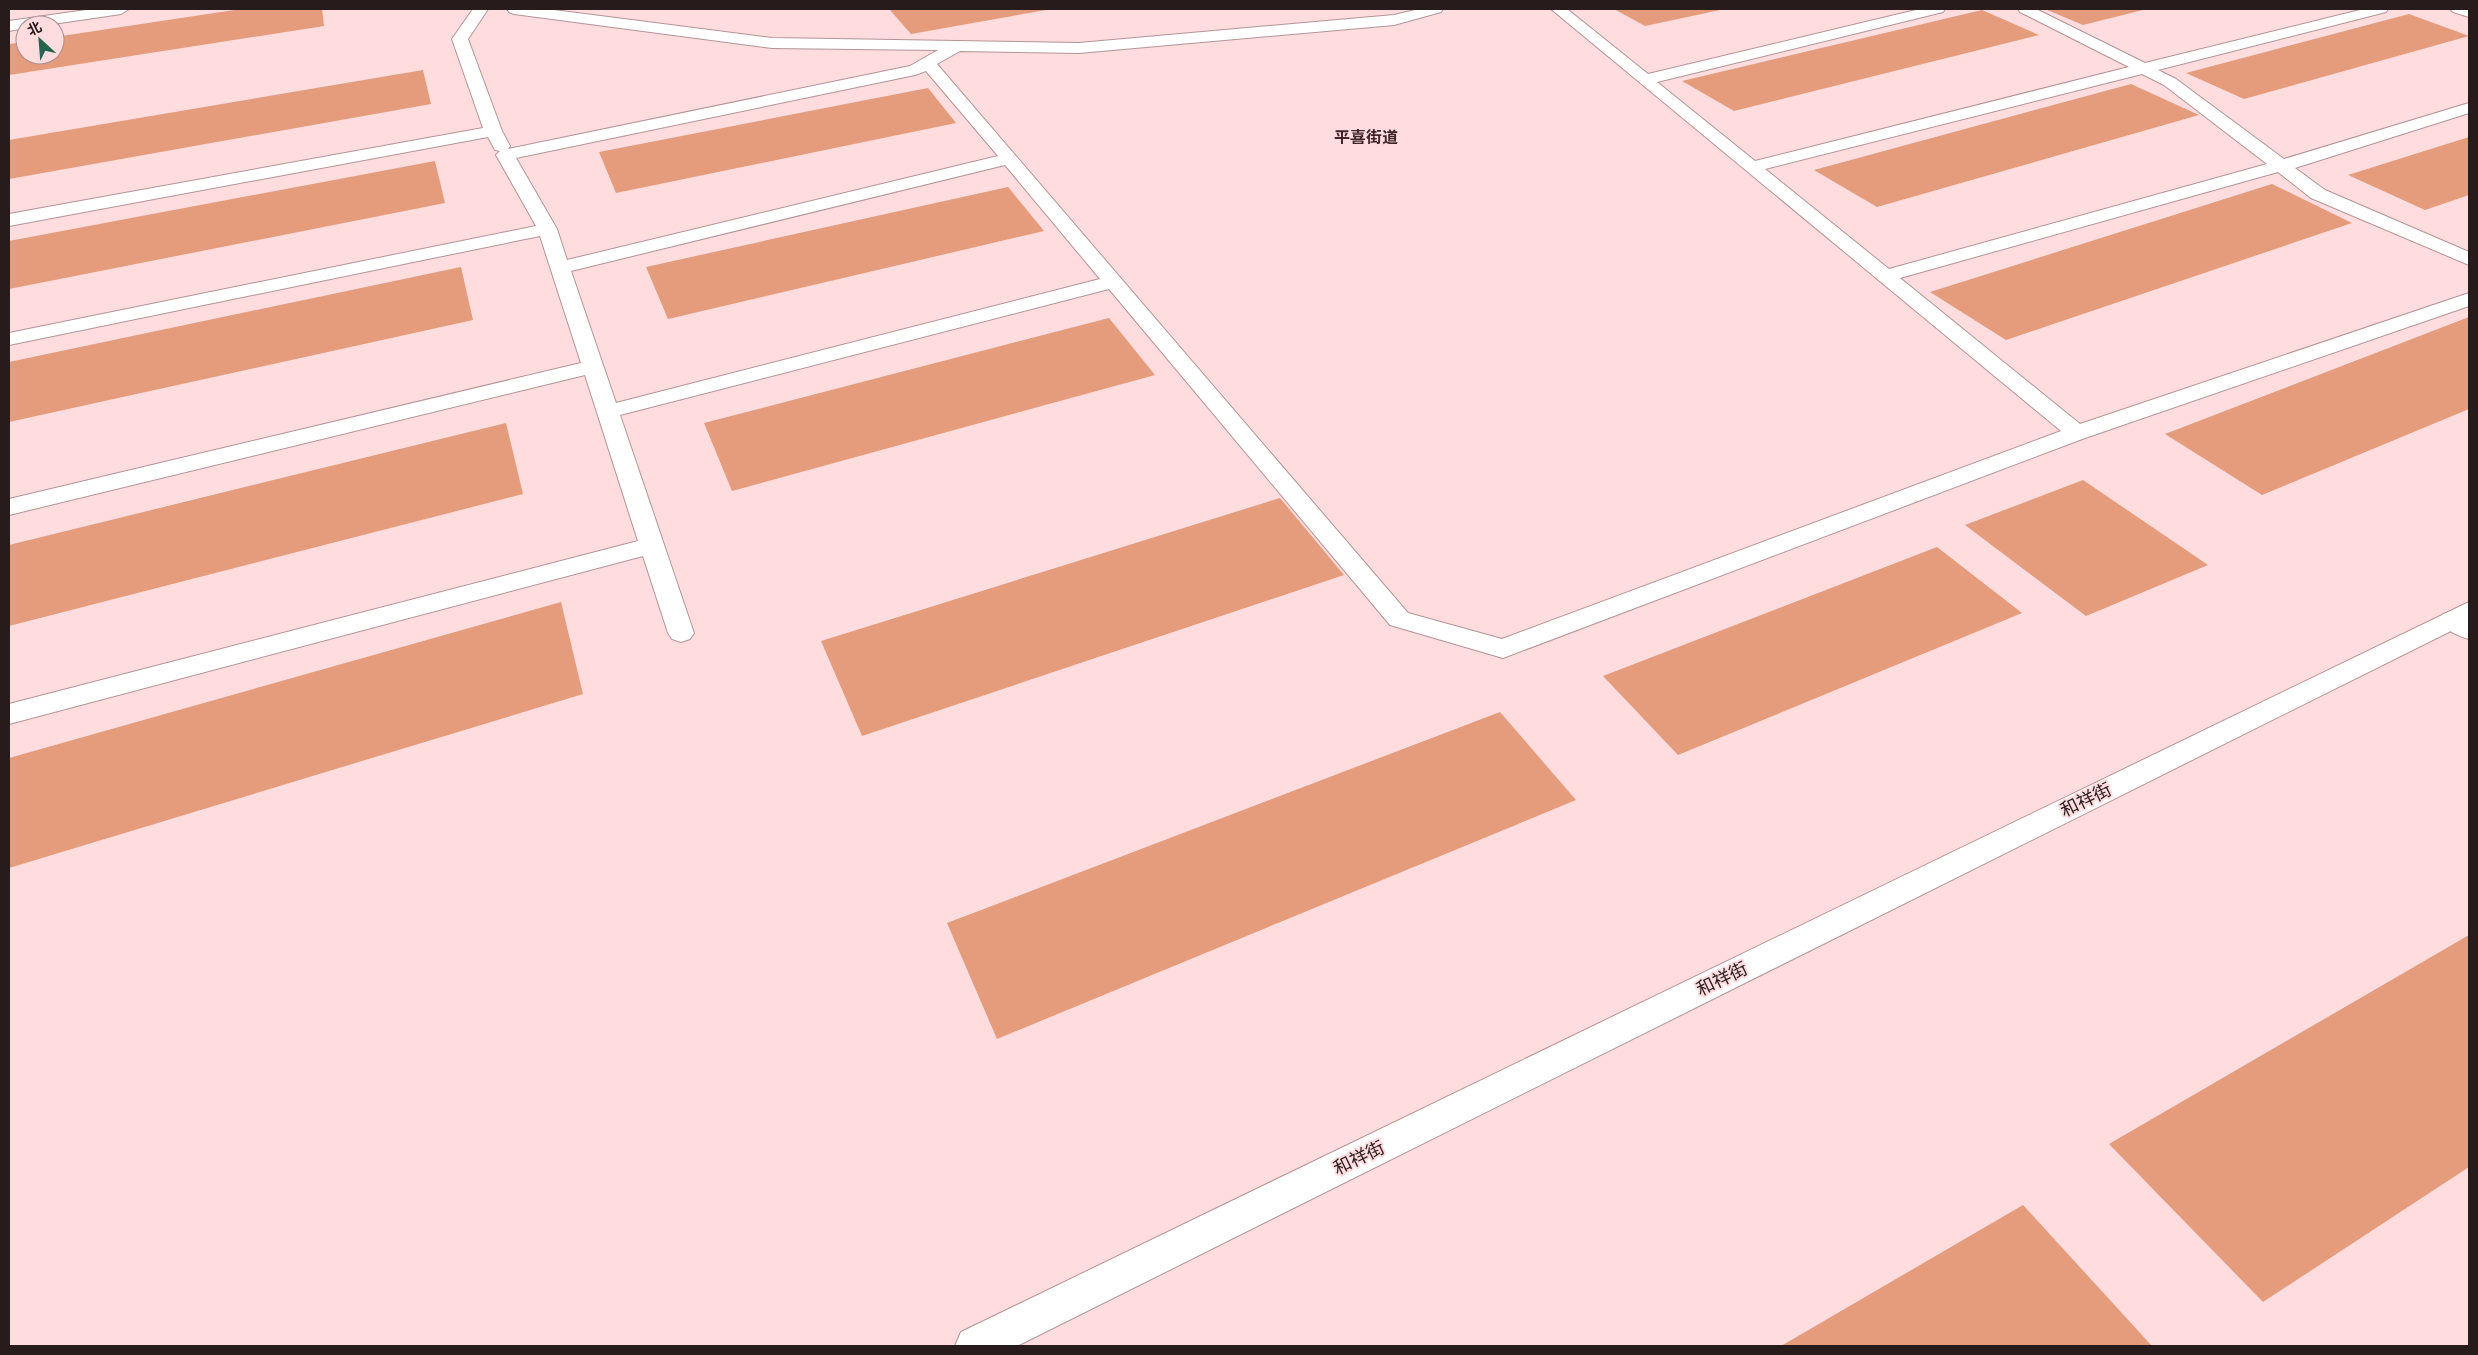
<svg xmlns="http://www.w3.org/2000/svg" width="2478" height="1355" font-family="'Open Sans','Noto Sans SC',sans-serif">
	<rect width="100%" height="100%" fill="#ffdcde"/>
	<path fill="#e59c7c" d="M 241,9 L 322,9 L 324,26 L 9,75 L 9,44 L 25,42 L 25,55 L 55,55 L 55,37 Z
		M 889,9 L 1046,9 L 1046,10 L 911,34 Z
		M 1614,9 L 1720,9 L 1720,10 L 1645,26 Z
		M 2045,9 L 2147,9 L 2083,25 Z
		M 1982,10 L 2039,35 L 1734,111 L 1682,81 Z
		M 2409,14 L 2469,36 L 2244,99 L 2186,73 Z
		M 423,70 L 431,104 L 9,179 L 9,140 Z
		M 2131,84 L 2199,115 L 1877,207 L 1814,170 Z
		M 928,88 L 956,123 L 616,193 L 599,152 Z
		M 2469,137 L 2469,195 L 2425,210 L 2348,175 Z
		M 435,161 L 445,203 L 9,289 L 9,241 Z
		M 2272,184 L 2352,223 L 2006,340 L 1930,292 Z
		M 1008,187 L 1044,231 L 668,319 L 646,267 Z
		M 461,267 L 473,320 L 9,422 L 9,362 Z
		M 2469,317 L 2469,409 L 2262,495 L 2165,434 Z
		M 1109,318 L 1155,375 L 732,491 L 704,423 Z
		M 506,423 L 523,494 L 9,626 L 9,545 Z
		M 2083,480 L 2208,565 L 2086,616 L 1965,525 Z
		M 1280,498 L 1344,575 L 862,736 L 821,641 Z
		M 1937,547 L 2022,613 L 1678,755 L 1603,676 Z
		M 561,602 L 583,694 L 9,868 L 9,758 Z
		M 1500,712 L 1576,800 L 997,1039 L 947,923 Z
		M 2469,935 L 2469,1167 L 2263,1302 L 2109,1144 Z
		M 2023,1205 L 2152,1346 L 1781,1346 Z"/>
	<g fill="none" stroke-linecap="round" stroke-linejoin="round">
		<defs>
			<path id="lane" d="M 93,9 L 129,9 L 121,14 L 46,25 L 25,25 L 25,28 L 9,31 L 9,21 Z
				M 473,9 L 488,9 L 468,39 L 502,131 L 510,146 L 508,149 L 910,66 L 938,50 L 772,48 L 514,14 L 509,12 L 507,9 L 546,9 L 772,38 L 1079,43 L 1394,15 L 1419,9 L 1443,9 L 1441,12 L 1394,25 L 1079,53 L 960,51 L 937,64 L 1408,613 L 1502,639 L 2061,431 L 1551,9 L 1567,9 L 1648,74 L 1920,9 L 1945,9 L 1943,12 L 1657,82 L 1755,161 L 2129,67 L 2020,12 L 2018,9 L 2036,9 L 2145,63 L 2364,9 L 2388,9 L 2386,12 L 2158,70 L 2176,79 L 2284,159 L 2469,103 L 2469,113 L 2295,168 L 2325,190 L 2469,252 L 2469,265 L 2311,198 L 2278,172 L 1900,278 L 2080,424 L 2469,293 L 2469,306 L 2085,438 L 1503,658 L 1390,625 L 1109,289 L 620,415 L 694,633 L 690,639 L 681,642 L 672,639 L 668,633 L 643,556 L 9,724 L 9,704 L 638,541 L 585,375 L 9,515 L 9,499 L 581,363 L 540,236 L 9,345 L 9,333 L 536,226 L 496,155 L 500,151 L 495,150 L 488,137 L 9,226 L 9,214 L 483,128 L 452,39 ZM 926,71 L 998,156 L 567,260 L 557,229 L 516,158 L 915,75 ZM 2142,74 L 2164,85 L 2267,164 L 1889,269 L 1765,169 ZM 1005,165 L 1100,279 L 616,403 L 571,271 Z
				M 2450,9 L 2469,9 L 2469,17 L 2453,12 Z
				M 2452,611 L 2469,618 L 2469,639 C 2458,636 2445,630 2439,620 L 2443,614 Z"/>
			<path id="street" d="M 2469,602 L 2469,622 L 1017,1346 L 955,1346 L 961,1332 Z"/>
		</defs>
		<use href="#lane" stroke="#b49496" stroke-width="2"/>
		<use href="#street" stroke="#b49496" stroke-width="2"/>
		<use href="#lane" fill="#fff" fill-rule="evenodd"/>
		<use href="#street" fill="#fff" fill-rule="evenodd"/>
	</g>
	<g text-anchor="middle" stroke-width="4" stroke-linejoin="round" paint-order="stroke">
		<g font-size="16" font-weight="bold" fill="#3f2527" stroke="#ffdcde">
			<text x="1366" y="143">平喜街道</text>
		</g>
		<g font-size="18" fill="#271b1c" stroke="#ffdcde">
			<text transform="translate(2086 800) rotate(-26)" y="6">和祥街</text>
			<text transform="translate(1722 979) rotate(-26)" y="6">和祥街</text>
			<text transform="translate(1359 1158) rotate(-26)" y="6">和祥街</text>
		</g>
	</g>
	<rect width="2478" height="1355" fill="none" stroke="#271b1c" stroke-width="20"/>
	<g transform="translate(40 40) rotate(334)"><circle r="24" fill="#ffdcde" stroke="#a98f90"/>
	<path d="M0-4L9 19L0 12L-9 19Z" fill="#27644f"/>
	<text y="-8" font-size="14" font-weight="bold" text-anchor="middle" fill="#271b1c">北</text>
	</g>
</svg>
